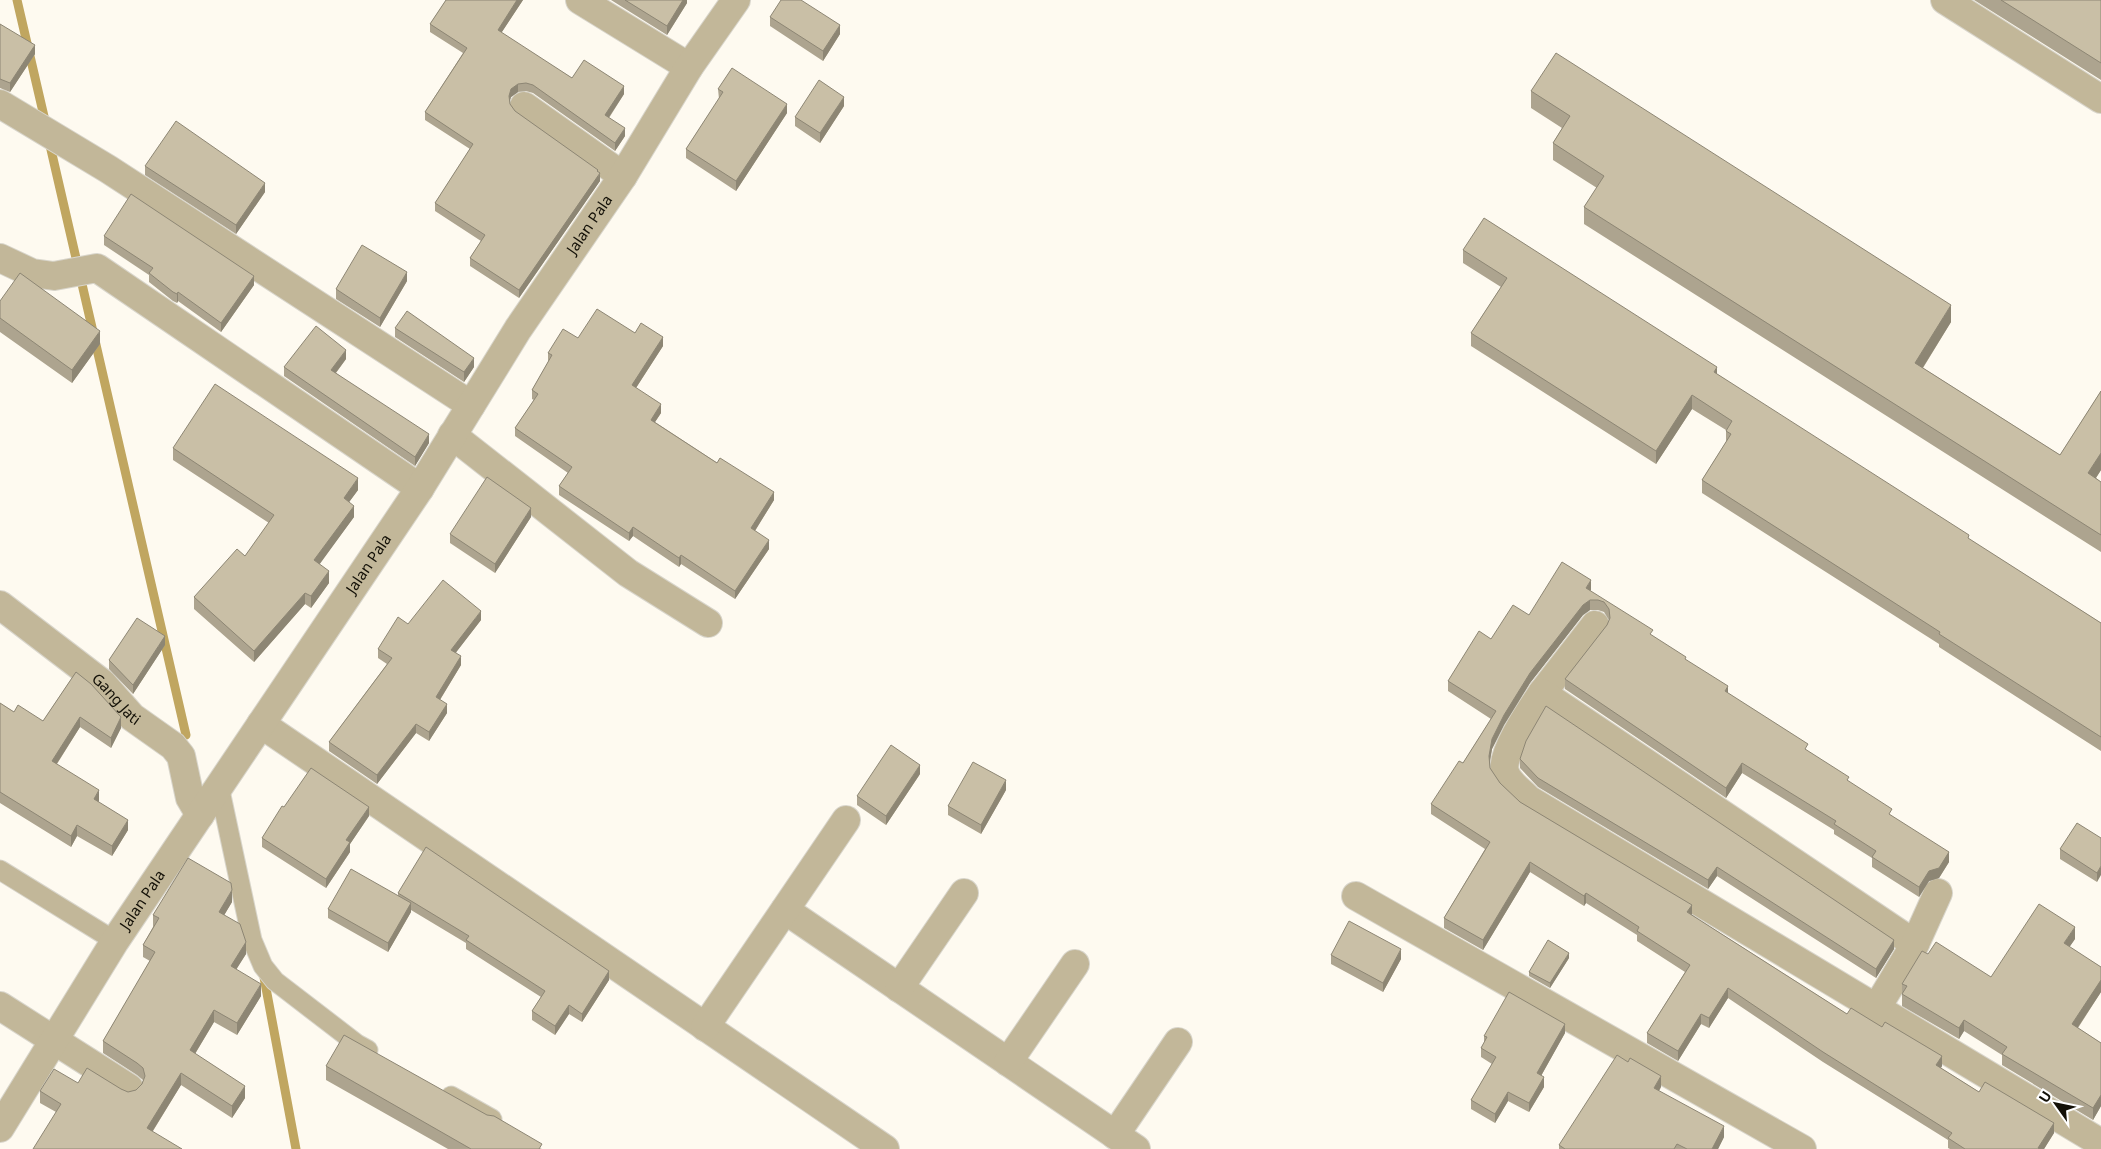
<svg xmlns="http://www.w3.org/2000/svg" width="2101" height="1149" font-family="'Noto Sans',sans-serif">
	<rect width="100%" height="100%" fill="#fefaf0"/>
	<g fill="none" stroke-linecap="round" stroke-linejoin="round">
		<path stroke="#c0a660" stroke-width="9" d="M 17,0 L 46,125
			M 49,141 L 186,735
			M 263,972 L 296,1149"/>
		<defs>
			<path id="service" d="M 219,786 L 252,940 L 263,966 L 275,981 L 357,1044 L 368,1050
				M 0,870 L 115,941
				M 451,1096 L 492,1119"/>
			<g id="minor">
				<path d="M 580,0 L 689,67"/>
				<path d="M 1945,0 L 2101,99"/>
				<path d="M 0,104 L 108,169 L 471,405"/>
				<path d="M 524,106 L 623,176"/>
				<path d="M 0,258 L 32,273 L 54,276 L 97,268 L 420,488"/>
				<path d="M 452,435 L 628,573 L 708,623"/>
				<path id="s1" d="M 0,605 L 102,683 L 132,717 L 173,746 L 181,756 L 190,798 L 200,815"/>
				<path d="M 1542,693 L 1595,625"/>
				<path d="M 261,724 L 885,1149"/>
				<path d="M 1356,896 L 1802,1149"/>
				<path d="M 785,910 L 1136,1149"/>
				<path d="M 1915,944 L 1542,693 C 1532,708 1499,756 1505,772 C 1508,783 1521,791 1528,799 L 2101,1143"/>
				<path d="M 899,988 L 964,893"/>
				<path d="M 0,1006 L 129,1088"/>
				<path d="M 1876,1009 L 1915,944 L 1938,893"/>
				<path d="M 705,1027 L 846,820"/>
				<path d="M 1008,1062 L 1075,964"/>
				<path id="s2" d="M 0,1128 L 115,941 L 420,488 L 518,329 L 623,176 L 689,67 L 736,0"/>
				<path d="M 1115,1135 L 1178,1042"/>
			</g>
		</defs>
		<use href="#service" stroke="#d8d5cb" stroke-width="21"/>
		<use href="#minor" stroke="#d8d5cb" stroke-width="30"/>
		<use href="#service" stroke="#c2b799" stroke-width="19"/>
		<use href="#minor" stroke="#c2b799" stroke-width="28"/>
	</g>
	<path fill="#ada48f" d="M 446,0 L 523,0 L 501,33 L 572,78 L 624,94 L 609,118 L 625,136 L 615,151 L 533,93 L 526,91 L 518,92 L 511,97 L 509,102 L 510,104 L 515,111 L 598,172 L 600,181 L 519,298 L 470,266 L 470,258 L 481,241 L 435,211 L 435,203 L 470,149 L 425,120 L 425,112 L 463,53 L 430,32 L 430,24 Z
		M 611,0 L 687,0 L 687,3 L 667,35 Z
		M 1974,0 L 2101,0 L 2101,80 Z
		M 770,17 L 840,34 L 823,61 L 770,26 Z
		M 0,24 L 35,54 L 10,92 L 0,88 Z
		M 718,89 L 787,113 L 736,191 L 686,158 L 686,149 L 719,99 Z
		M 1531,91 L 1951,322 L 1923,368 L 2060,455 L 2101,391 L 2101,470 L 2096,478 L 2101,482 L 2101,552 L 1584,224 L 1584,207 L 1597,188 L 1553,160 L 1553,143 L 1562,128 L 1531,108 Z
		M 844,106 L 820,143 L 795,126 L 795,117 Z
		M 145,166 L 265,192 L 236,234 L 145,175 Z
		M 104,236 L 254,285 L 221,332 L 178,301 L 177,303 L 173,301 L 149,282 L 149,275 L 104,245 Z
		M 1463,250 L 1717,374 L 1969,539 L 2101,623 L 2101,751 L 1939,647 L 1939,644 L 1702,493 L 1702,480 L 1726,442 L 1726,430 L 1692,409 L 1656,464 L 1471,346 L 1471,333 L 1501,287 L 1463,263 Z
		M 407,281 L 380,327 L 336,299 L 336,289 Z
		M 0,301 L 100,344 L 72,383 L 0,332 Z
		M 395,328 L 474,367 L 464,382 L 395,337 Z
		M 635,333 L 663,346 L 636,388 L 661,413 L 655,422 L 774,500 L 755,531 L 769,549 L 735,599 L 681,564 L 679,567 L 633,536 L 629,541 L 559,495 L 559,486 L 568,473 L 515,436 L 515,428 L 534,400 L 532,399 L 532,390 L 548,362 L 548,353 L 578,338 Z
		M 346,359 L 336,373 L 429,443 L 415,466 L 284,376 L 284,367 Z
		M 173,448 L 358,490 L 349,502 L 354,517 L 319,564 L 329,583 L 311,608 L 305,604 L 254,662 L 194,609 L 194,597 L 245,556 L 269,523 L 173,460 Z
		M 531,517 L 495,573 L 450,543 L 450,534 Z
		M 1591,590 L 1590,591 L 1686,660 L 1728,693 L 1808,751 L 1849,782 L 1949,862 L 1939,878 L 1929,881 L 1919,897 L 1872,867 L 1872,858 L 1834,834 L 1834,830 L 1742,773 L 1726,798 L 1565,689 L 1565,679 L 1607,625 L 1609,620 L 1604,612 L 1598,610 L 1590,610 L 1583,615 L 1530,683 L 1504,725 L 1492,749 L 1490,762 L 1490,768 L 1500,783 L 1520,802 L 1692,915 L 1847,1014 L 1942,1066 L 1941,1068 L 1979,1092 L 2054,1133 L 2044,1149 L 1950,1149 L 1948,1148 L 1948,1140 L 1823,1062 L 1728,998 L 1709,1028 L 1701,1024 L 1678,1061 L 1647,1043 L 1647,1033 L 1685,972 L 1637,941 L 1637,935 L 1586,903 L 1584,906 L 1530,872 L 1483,950 L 1444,928 L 1444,918 L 1485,849 L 1431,814 L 1431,804 L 1463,763 L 1491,719 L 1448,691 L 1448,681 L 1491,639 L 1529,615 Z
		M 481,620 L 456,652 L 461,665 L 440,700 L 447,713 L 429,741 L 416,733 L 377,784 L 329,751 L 329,742 L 387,664 L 378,658 L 378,649 L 408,624 Z
		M 165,645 L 133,694 L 109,669 L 109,660 Z
		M 76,672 L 121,728 L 111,748 L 80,727 L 57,764 L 99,801 L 98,802 L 128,830 L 112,856 L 77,836 L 71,847 L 0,803 L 0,703 L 14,712 L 43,721 Z
		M 1520,759 L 1894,949 L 1876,978 L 1717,876 L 1708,889 L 1538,787 L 1520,768 Z
		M 920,774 L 886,825 L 857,805 L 857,796 Z
		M 1006,790 L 981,834 L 948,815 L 948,806 Z
		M 369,816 L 350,844 L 350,852 L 326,888 L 262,847 L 262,838 Z
		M 2101,838 L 2097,882 L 2060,859 L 2060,849 Z
		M 398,893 L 609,980 L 582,1022 L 569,1014 L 555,1035 L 532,1020 L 532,1011 L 541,997 L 466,949 L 466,943 L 411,910 L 411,912 L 388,952 L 328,918 L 328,909 L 398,896 Z
		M 232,902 L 224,915 L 246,954 L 236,969 L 261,996 L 237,1035 L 214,1022 L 195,1054 L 245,1098 L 232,1118 L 181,1085 L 153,1131 L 56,1112 L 40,1103 L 40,1091 L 78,1083 L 121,1089 L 128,1092 L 136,1090 L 142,1084 L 143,1080 L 137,1075 L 103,1053 L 103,1041 L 150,961 L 143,957 L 143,945 L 153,927 L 153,915 Z
		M 2075,939 L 2069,947 L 2101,967 L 2101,992 L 2078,1028 L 2101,1043 L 2101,1106 L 2093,1120 L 2002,1065 L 2002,1055 L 1964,1031 L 1959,1039 L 1902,1006 L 1902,984 L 1991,977 Z
		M 1331,955 L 1401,959 L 1383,992 L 1331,964 Z
		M 1569,958 L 1550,988 L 1529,976 L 1529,972 Z
		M 1565,1033 L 1541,1076 L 1544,1087 L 1529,1112 L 1508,1101 L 1495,1123 L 1471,1109 L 1471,1100 L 1492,1064 L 1481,1057 L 1481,1048 L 1484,1043 L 1484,1036 Z
		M 326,1066 L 542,1149 L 448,1149 L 326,1080 Z
		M 1661,1087 L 1659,1091 L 1724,1137 L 1718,1149 L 1559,1149 L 1559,1145 Z"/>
	<path fill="#8d8674" d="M 517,0 L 523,0 L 498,38 L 498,30 Z
		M 683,0 L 687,0 L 687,3 L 667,35 L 667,26 Z
		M 840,25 L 840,34 L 823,61 L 823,51 Z
		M 35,45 L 35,54 L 10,92 L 10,83 Z
		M 518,84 L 518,92 L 511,97 L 509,104 L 509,96 L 511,89 Z
		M 624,86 L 624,94 L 605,123 L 605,115 Z
		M 844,97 L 844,106 L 820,143 L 820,133 Z
		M 787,104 L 787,113 L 736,191 L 736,181 Z
		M 625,128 L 625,136 L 615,151 L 615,143 Z
		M 598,170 L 598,177 L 600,173 L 600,181 L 519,298 L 519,290 Z
		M 265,183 L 265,192 L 236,234 L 236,225 Z
		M 407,272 L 407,281 L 380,327 L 380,318 Z
		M 254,276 L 254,285 L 221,332 L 221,323 Z
		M 178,292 L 178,301 L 177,303 L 177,294 Z
		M 1951,305 L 1951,322 L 1915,380 L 1915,363 Z
		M 100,331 L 100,344 L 72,383 L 72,370 Z
		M 663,337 L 663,346 L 632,394 L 632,385 Z
		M 346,350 L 346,359 L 331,379 L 331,370 Z
		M 474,358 L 474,367 L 464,382 L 464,372 Z
		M 1717,367 L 1717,380 L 1714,372 Z
		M 1692,395 L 1692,409 L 1656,464 L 1656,451 Z
		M 661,404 L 661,413 L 651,428 L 651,420 Z
		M 429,434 L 429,443 L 415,466 L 415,457 Z
		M 2101,453 L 2101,470 L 2088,490 L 2088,473 Z
		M 358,478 L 358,490 L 344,509 L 344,498 Z
		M 774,492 L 774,500 L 751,537 L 751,528 Z
		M 354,506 L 354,517 L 314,572 L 314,560 Z
		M 531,508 L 531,517 L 495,573 L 495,564 Z
		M 633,527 L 633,536 L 629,541 L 629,533 Z
		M 769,540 L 769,549 L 735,599 L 735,591 Z
		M 681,555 L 681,564 L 679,567 L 679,558 Z
		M 329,571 L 329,583 L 311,608 L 311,596 Z
		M 1591,580 L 1591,590 L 1586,598 L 1586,588 Z
		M 305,593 L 305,604 L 254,662 L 254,651 Z
		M 1590,600 L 1590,610 L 1583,615 L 1530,683 L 1504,725 L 1492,749 L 1489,765 L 1489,756 L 1492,739 L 1504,715 L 1530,673 L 1583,605 Z
		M 481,611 L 481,620 L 451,659 L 451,650 Z
		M 165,636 L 165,645 L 133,694 L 133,685 Z
		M 461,656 L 461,665 L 436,706 L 436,697 Z
		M 1728,686 L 1728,696 L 1725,691 Z
		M 447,704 L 447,713 L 429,741 L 429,732 Z
		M 80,717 L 80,727 L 52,771 L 52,761 Z
		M 121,717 L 121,728 L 111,748 L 111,738 Z
		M 416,724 L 416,733 L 377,784 L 377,775 Z
		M 1742,763 L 1742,773 L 1726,798 L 1726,788 Z
		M 920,765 L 920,774 L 886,825 L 886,816 Z
		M 1006,780 L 1006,790 L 981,834 L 981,825 Z
		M 99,790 L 99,801 L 94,810 L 94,799 Z
		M 369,807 L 369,816 L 350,844 L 350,852 L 326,888 L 326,879 L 346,840 Z
		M 128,820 L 128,830 L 112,856 L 112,846 Z
		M 77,825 L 77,836 L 71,847 L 71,836 Z
		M 1949,852 L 1949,862 L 1939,878 L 1929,881 L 1919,897 L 1919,887 L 1929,871 Z
		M 1530,862 L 1530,872 L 1483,950 L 1483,940 Z
		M 2101,866 L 2101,875 L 2097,882 L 2097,873 Z
		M 1717,867 L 1717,876 L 1708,889 L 1708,880 Z
		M 232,890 L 232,902 L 219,924 L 219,912 Z
		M 1586,893 L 1586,903 L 1584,906 L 1584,896 Z
		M 411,903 L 411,912 L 388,952 L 388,943 Z
		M 1692,905 L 1692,915 L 1687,912 Z
		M 2075,927 L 2075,939 L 2064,955 L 2064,943 Z
		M 1894,940 L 1894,949 L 1876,978 L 1876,969 Z
		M 246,942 L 246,954 L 231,978 L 231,966 Z
		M 1401,949 L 1401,959 L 1383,992 L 1383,983 Z
		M 1569,953 L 1569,958 L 1550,988 L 1550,983 Z
		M 609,971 L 609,980 L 582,1022 L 582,1014 Z
		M 2101,980 L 2101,992 L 2072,1036 L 2072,1024 Z
		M 261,984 L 261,996 L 237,1035 L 237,1023 Z
		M 1728,988 L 1728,998 L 1709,1028 L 1709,1018 Z
		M 569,1005 L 569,1014 L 555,1035 L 555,1026 Z
		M 214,1010 L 214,1022 L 190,1062 L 190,1050 Z
		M 1701,1014 L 1701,1024 L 1678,1061 L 1678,1051 Z
		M 1964,1020 L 1964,1031 L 1959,1039 L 1959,1028 Z
		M 1565,1024 L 1565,1033 L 1537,1083 L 1537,1073 Z
		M 1942,1056 L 1942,1066 L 1936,1075 L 1936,1065 Z
		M 181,1073 L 181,1085 L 147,1140 L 147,1128 Z
		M 1661,1076 L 1661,1087 L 1654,1099 L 1654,1088 Z
		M 1544,1077 L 1544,1087 L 1529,1112 L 1529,1103 Z
		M 245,1086 L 245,1098 L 232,1118 L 232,1106 Z
		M 1508,1092 L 1508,1101 L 1495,1123 L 1495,1114 Z
		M 2101,1095 L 2101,1106 L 2093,1120 L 2093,1108 Z
		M 2054,1123 L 2054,1133 L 2044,1149 L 2038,1149 L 2038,1148 Z
		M 1724,1126 L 1724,1137 L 1718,1149 L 1712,1149 Z"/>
	<path fill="#c9bfa6" stroke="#8d8674" d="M 446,0 L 517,0 L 498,30 L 572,78 L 584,60 L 624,86 L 605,115 L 625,128 L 615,143 L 533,85 L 526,83 L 518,84 L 511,89 L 509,96 L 510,104 L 515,111 L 598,170 L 597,171 L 600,173 L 519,290 L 470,258 L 485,235 L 435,203 L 473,144 L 425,112 L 467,48 L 430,24 Z
		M 625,0 L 683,0 L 667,26 Z
		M 781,0 L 801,0 L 840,25 L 823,51 L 770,17 Z
		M 2001,0 L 2101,0 L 2101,63 Z
		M 0,24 L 35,45 L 10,83 L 0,79 Z
		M 1556,53 L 1951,305 L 1915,363 L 2060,455 L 2101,391 L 2101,453 L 2088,473 L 2101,482 L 2101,535 L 1584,207 L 1604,176 L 1553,143 L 1570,116 L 1531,91 Z
		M 732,68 L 787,104 L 736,181 L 686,149 L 723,92 L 718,89 Z
		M 819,80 L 844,97 L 820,133 L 795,117 Z
		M 176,121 L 265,183 L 236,225 L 145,166 Z
		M 131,194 L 254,276 L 221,323 L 178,292 L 177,294 L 173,292 L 149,273 L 153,268 L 104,236 Z
		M 1484,218 L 1717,367 L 1714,372 L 1969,535 L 1968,538 L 2101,623 L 2101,737 L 1939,634 L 1940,632 L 1702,480 L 1731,434 L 1726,431 L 1732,421 L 1692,395 L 1656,451 L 1471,333 L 1507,278 L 1463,250 Z
		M 362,245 L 407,272 L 380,318 L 336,289 Z
		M 20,273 L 100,331 L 72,370 L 0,318 L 0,301 Z
		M 597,309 L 635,333 L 641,323 L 663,337 L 632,385 L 661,404 L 651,420 L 717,463 L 720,458 L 774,492 L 751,528 L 769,540 L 735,591 L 681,555 L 679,558 L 633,527 L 629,533 L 559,486 L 572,467 L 515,428 L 538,394 L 532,390 L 552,355 L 548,353 L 563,329 L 578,338 Z
		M 407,311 L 474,358 L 464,372 L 395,328 Z
		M 316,326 L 346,350 L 331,370 L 429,434 L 415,457 L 284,367 Z
		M 215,384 L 358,478 L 344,498 L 354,506 L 314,560 L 329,571 L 311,596 L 305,593 L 254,651 L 194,597 L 237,549 L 245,556 L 274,515 L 173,448 Z
		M 487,477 L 531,508 L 495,564 L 450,534 Z
		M 1562,562 L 1591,580 L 1586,588 L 1653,630 L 1650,634 L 1686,657 L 1685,659 L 1728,686 L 1725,691 L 1808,744 L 1805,749 L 1849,777 L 1847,780 L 1892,809 L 1889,814 L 1949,852 L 1939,868 L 1929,871 L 1919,887 L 1872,857 L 1876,851 L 1834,824 L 1836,821 L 1742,763 L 1726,788 L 1565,679 L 1607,625 L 1610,618 L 1609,609 L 1604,602 L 1598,600 L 1590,600 L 1583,605 L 1530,673 L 1504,715 L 1492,739 L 1489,756 L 1490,768 L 1500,783 L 1520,802 L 1692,905 L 1687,912 L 1847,1014 L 1851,1008 L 1882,1027 L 1885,1022 L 1942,1056 L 1936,1065 L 1979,1092 L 1985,1082 L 2054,1123 L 2038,1148 L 2040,1149 L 1965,1149 L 1948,1138 L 1952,1133 L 1823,1052 L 1728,988 L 1709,1018 L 1701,1014 L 1678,1051 L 1647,1033 L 1690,965 L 1637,931 L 1639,927 L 1586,893 L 1584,896 L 1530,862 L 1483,940 L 1444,918 L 1490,842 L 1431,804 L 1459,761 L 1463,763 L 1496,711 L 1448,681 L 1479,631 L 1491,639 L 1513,605 L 1529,615 Z
		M 443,580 L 481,611 L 451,650 L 461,656 L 436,697 L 447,704 L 429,732 L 416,724 L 377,775 L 329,742 L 392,658 L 378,649 L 398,617 L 408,624 Z
		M 137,618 L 165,636 L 133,685 L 109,660 Z
		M 76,672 L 91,684 L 121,717 L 111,738 L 80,717 L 52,761 L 99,790 L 94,799 L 128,820 L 112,846 L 77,825 L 71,836 L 0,792 L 0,703 L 14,712 L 18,705 L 43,721 Z
		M 1546,706 L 1894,940 L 1876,969 L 1717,867 L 1708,880 L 1538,778 L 1520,759 L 1526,741 Z
		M 891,745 L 920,765 L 886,816 L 857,796 Z
		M 973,762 L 1006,780 L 981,825 L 948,806 Z
		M 311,768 L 369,807 L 346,840 L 350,842 L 326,879 L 262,838 L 282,806 L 284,807 Z
		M 2077,823 L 2101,838 L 2101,866 L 2097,873 L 2060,849 Z
		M 426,847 L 609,971 L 582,1014 L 569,1005 L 555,1026 L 532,1011 L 545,991 L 466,940 L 469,936 L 398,893 Z
		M 188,858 L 231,883 L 232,890 L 219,912 L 240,924 L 246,942 L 231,966 L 261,984 L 237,1023 L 214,1010 L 190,1050 L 245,1086 L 232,1106 L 181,1073 L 147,1128 L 182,1149 L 33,1149 L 61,1104 L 40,1091 L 54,1069 L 78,1083 L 87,1068 L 121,1089 L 128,1092 L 136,1090 L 142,1084 L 145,1076 L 143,1068 L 137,1063 L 103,1041 L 155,952 L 143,945 L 159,918 L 153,915 Z
		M 351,869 L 411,903 L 388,943 L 328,909 Z
		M 2039,904 L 2075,927 L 2064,943 L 2101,967 L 2101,980 L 2072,1024 L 2101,1043 L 2101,1095 L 2093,1108 L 2002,1054 L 2007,1047 L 1964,1020 L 1959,1028 L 1902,994 L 1907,986 L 1902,984 L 1922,951 L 1928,954 L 1936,942 L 1991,977 Z
		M 1349,921 L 1401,949 L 1383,983 L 1331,955 Z
		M 1548,940 L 1569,953 L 1550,983 L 1529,972 Z
		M 1509,992 L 1565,1024 L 1537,1073 L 1544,1077 L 1529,1103 L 1508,1092 L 1495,1114 L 1471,1100 L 1496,1057 L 1481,1048 L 1487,1037 L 1484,1036 Z
		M 344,1035 L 487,1115 L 494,1116 L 542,1144 L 539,1149 L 471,1149 L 326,1066 Z
		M 1617,1055 L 1628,1062 L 1630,1058 L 1661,1076 L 1654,1088 L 1724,1126 L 1712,1149 L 1687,1149 L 1677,1144 L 1674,1149 L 1565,1149 L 1559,1145 Z"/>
	<g text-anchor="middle" stroke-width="5" stroke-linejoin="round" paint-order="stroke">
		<g font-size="15" fill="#131007" stroke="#fff">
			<text dy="5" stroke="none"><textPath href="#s2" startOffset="1079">Jalan Pala</textPath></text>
			<text dy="5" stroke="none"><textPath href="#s2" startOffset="674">Jalan Pala</textPath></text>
			<text dy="5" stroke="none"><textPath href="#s1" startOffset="150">Gang Jati</textPath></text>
			<text dy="5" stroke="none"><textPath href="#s2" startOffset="269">Jalan Pala</textPath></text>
		</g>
	</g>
	<g transform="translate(2056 1104) rotate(303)" stroke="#ffffff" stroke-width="4" paint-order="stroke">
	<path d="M0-4L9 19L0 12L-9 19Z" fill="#131007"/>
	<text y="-8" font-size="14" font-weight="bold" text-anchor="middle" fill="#131007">U</text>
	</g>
</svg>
